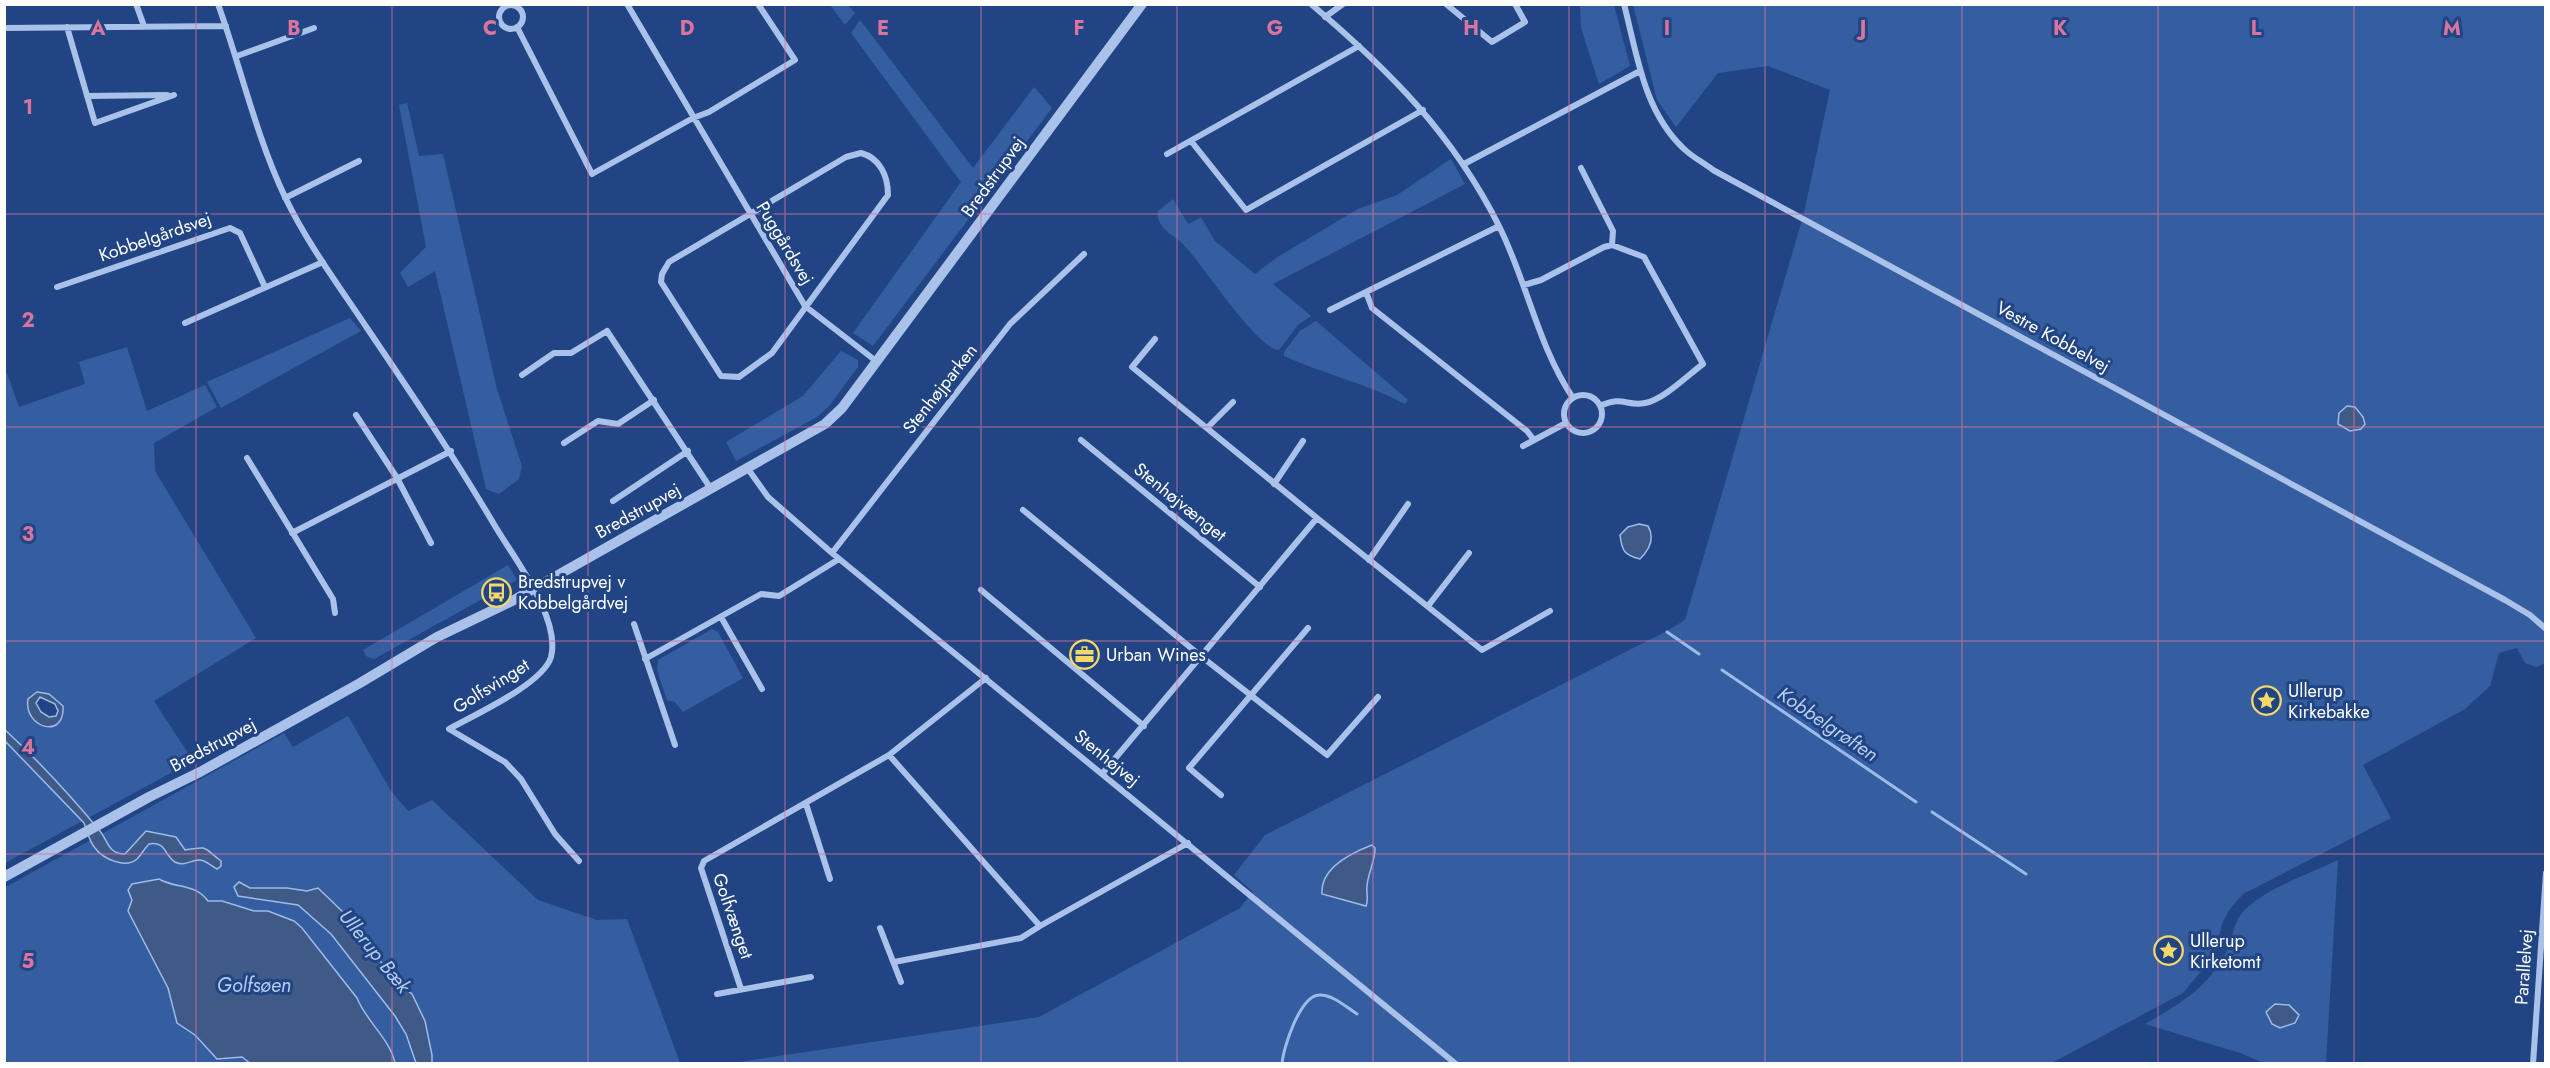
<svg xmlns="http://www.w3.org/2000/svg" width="2550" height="1068" font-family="Jost,sans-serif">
	<rect width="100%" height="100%" fill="#214584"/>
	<path fill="#355ea1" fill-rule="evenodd" d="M 830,5 L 848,5 L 855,13 L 845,25 Z
		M 1580,5 L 1614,5 L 1630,66 L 1599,84 L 1581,28 Z
		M 1633,5 L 2545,5 L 2545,663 L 2537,667 L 2525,663 L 2517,648 L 2499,653 L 2490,686 L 2465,709 L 2363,765 L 2391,818 L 2243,894 L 2230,909 L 2223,921 L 2216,948 L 2207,964 L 2183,993 L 2050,1064 L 726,1064 L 1039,1017 L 1240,908 L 1253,892 L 1234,875 L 1265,835 L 1665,632 L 1685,620 L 1804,213 L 1830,90 L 1768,66 L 1718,73 L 1676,127 L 1657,100 Z
		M 860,20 L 973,168 L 1034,87 L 1052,108 L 873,346 L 853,333 L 961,182 L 851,33 Z
		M 407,103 L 419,156 L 443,154 L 497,389 L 522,466 L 519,479 L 499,494 L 486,489 L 435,271 L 408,287 L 400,273 L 426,247 L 399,105 Z
		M 1451,159 L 1465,184 L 1273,284 L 1311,316 L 1298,325 L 1279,350 C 1257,349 1202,264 1184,245 C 1173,234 1156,229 1158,211 L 1173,199 L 1187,222 L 1189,224 L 1201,217 L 1215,241 L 1255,274 L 1276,258 L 1358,209 L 1397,195 Z
		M 350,318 L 361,331 L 221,408 L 207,382 Z
		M 1316,321 L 1408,400 L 1405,404 C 1366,383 1323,374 1284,356 L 1284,352 L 1300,331 Z
		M 127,347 L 147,411 L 205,385 L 217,407 L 154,443 L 155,471 L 256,638 L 154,701 L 193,761 L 5,863 L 4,365 L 19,407 L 85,384 L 79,362 ZM 30,696 L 57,699 L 59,723 L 47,727 Z
		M 841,351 L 858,360 L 858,367 L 829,406 L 817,417 L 736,461 L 726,442 L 803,396 Z
		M 508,565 L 517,580 L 374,659 L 366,656 L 363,650 Z
		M 712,629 L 718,632 L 743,678 L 683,712 L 675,702 L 667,700 L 657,670 L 658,660 Z
		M 348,716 L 391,791 L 408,811 L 432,800 L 538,900 L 597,920 L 627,919 L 680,1063 L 5,1063 L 4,888 L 284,733 L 293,747 Z
		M 2338,860 L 2326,1063 L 2264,1063 L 2240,1053 L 2145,1024 C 2180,1004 2211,986 2228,948 C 2233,937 2234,922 2242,913 C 2263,889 2309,874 2338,860 Z"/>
	<path fill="#405a88" stroke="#9dbbea" stroke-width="1.5" fill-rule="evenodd" d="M 2347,406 L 2355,407 L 2363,417 L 2365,424 L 2361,429 L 2350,431 L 2338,424 L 2339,413 Z
		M 1639,524 L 1648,526 C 1655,538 1649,550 1640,559 C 1624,555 1622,551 1620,535 L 1628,527 Z
		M 37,692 L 49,694 L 63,706 C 65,741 23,727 28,699 ZM 40,697 L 55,704 L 58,711 L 56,716 L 49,717 L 41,712 L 36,703 Z
		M 4,729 C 39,761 70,795 100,831 C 108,841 108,854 125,854 L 146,831 L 176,837 L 185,850 C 210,846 202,847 221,861 L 221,866 L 217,869 C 211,866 206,860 199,860 C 191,860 184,867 175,862 C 164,855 166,841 149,844 C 144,849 142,854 137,859 C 126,869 103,859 95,848 C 89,841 87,831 84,823 L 5,741 Z
		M 1372,845 L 1375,848 C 1375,862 1368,873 1367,886 C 1366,894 1369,899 1366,906 L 1322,894 C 1320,868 1351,853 1372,845 Z
		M 159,879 C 176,889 195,883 208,901 L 222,901 L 254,911 L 268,911 L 294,921 L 302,928 L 357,998 C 366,1021 390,1039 395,1063 L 251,1064 L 242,1057 L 217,1059 L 195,1035 L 177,1023 L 168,988 L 128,911 L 132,900 L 128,890 L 132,884 Z
		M 239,882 L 250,888 L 287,888 L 307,891 L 318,888 L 344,913 L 396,982 L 412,994 L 425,1021 L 432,1055 L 432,1063 L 416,1063 L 406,1034 L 395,1016 L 331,934 L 298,905 L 238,896 L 234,887 Z
		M 2275,1004 L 2289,1005 L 2299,1015 L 2295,1023 L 2280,1028 L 2272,1024 L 2266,1012 Z"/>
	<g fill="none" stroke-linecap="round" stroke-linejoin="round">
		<path stroke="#9dbbea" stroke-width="3" d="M 1667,632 L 1699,654
			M 1722,670 L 1916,802
			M 1932,812 L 2026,874
			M 1282,1064 C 1283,1048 1300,996 1319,995 C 1332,994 1346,1007 1357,1014"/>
		<path stroke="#aac1e9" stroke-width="6" d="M 136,4 L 144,26
			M 218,4 C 241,68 256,136 285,197 C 307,243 339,286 367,328 C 411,393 455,458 495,526 C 514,558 561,618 551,657 C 543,684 474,715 449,729 L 505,762 L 521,779 L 555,834 L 579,861
			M 627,4 L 805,306 L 876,361
			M 1311,4 C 1389,70 1453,134 1499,226 C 1527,282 1538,346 1573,398
			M 1446,4 L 1492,42 L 1525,22 L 1515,4
			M 1624,4 C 1637,55 1644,111 1683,148 C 1692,157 1704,163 1713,170 L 2505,600 L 2530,615 L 2546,629
			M499 17a12 12 0 1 1 24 0a12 12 0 1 1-24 0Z
			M 1325,17 L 1343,4
			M 67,27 L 95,123 L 174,95
			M 517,27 L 592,174 L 693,118 L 709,112 L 795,60 L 758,4
			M 4,28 L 226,26
			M 237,56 L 314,28
			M 87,96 L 167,95
			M 1191,141 L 1246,210 L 1423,110
			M 861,153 C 880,158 888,176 888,195 L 772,353 L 739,377 L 721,376 L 661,282 L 662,274 L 669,262 L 846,157 Z
			M 1167,154 L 1359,46
			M 1464,164 L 1640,71
			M 1581,168 L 1613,231 L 1612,245
			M 285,198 L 359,161
			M 1499,226 L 1366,292 L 1372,308 L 1527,431 L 1534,440
			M 1524,285 L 1541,280 L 1604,247 L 1612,245 L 1644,257 L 1703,364 C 1688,375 1663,400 1645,403 C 1626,407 1624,395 1600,406
			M 57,287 L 230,228 L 240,233 L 265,287
			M 1330,310 L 1366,292
			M 185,323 L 323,262
			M 522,375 L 554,353 L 571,353 L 607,331 L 711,489
			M1564 414a19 19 0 1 1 38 0a19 19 0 1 1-38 0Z
			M 356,415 L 397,478 L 431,543
			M 1207,428 L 1233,402
			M 1081,440 L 1260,587
			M 564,443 L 598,421 L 618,424 L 654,400
			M 1523,446 L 1566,423
			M 247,458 L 333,599 L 335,613
			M 748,469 L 768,497 L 832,553 L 1456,1064
			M 1274,484 L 1303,441
			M 613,501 L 688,451
			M 1023,510 L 1202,657 L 1327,755 L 1378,697
			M 1317,518 L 1482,650 L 1550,611
			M 292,533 L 451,451
			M 832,553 L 1010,324 L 1084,254
			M 1369,560 L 1408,504
			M 981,590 L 1144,726
			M 1428,606 L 1469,553
			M 721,617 L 762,689
			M 634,624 L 675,745
			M 645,659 L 761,594 L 779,596 L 839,559
			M 889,755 L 1040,926 L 1188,843
			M 1102,774 L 1317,518 L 1132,367 L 1155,339
			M 1221,795 L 1189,768 L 1308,628
			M 806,804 L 830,879
			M 880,928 L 901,982
			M 894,962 L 1021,938 L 1040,926
			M 741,989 L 701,868 L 704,861 L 889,755 L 986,678
			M 717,994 L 811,977
			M 2533,1064 L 2546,873"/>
		<path stroke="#aac1e9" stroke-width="10" d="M 4,877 L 149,797 L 200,772 L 360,683 L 437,637 L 512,601 L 825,424 L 842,408 L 1142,4"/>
	</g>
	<path fill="none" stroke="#da749d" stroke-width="1.5" stroke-opacity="0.55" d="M 196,4 L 196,1064M 392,4 L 392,1064M 588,4 L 588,1064M 785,4 L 785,1064M 981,4 L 981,1064M 1177,4 L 1177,1064M 1373,4 L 1373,1064M 1569,4 L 1569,1064M 1765,4 L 1765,1064M 1962,4 L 1962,1064M 2158,4 L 2158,1064M 2354,4 L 2354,1064M 4,214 L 2546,214M 4,427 L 2546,427M 4,641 L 2546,641M 4,854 L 2546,854"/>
	<defs>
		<symbol id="bus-ring" viewBox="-11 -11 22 22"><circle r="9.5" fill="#214584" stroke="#f5d86b" stroke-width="1.5"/><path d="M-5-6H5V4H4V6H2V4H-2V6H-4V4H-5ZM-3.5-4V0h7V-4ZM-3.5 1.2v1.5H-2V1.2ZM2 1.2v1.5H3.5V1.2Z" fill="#f5d86b"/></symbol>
		<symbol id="office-ring" viewBox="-11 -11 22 22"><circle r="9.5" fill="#214584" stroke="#f5d86b" stroke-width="1.5"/><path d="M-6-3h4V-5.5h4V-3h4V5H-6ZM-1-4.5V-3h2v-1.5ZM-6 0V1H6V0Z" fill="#f5d86b"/></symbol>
		<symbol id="sight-ring" viewBox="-11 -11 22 22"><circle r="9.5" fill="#214584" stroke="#f5d86b" stroke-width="1.5"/><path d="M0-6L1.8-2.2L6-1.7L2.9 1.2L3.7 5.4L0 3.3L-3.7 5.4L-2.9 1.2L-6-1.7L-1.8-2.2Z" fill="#f5d86b"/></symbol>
	</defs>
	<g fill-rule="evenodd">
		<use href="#bus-ring" x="480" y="576" width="33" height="33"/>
		<use href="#office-ring" x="1068" y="638" width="33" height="33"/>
		<use href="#sight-ring" x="2250" y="684" width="33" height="33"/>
		<use href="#sight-ring" x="2152" y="934" width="33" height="33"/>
	</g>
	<g text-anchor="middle" stroke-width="6" stroke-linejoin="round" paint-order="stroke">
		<g font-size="18" fill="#fff" stroke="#214584">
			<text transform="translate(993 177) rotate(-54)" y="6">Bredstrupvej</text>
			<text transform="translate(155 237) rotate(-19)" y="6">Kobbelgårdsvej</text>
			<text transform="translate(785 243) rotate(59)" y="6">Puggårdsvej</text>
			<text transform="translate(2053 337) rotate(29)" y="6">Vestre Kobbelvej</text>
			<text transform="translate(940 389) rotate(-52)" y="6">Stenhøjparken</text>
			<text transform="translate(1180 502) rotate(39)" y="6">Stenhøjvænget</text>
			<text transform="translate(638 511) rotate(-29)" y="6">Bredstrupvej</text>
			<text transform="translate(491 686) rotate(-32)" y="6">Golfsvinget</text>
			<text transform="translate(213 745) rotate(-28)" y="6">Bredstrupvej</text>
			<text transform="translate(1107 758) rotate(39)" y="6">Stenhøjvej</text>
			<text transform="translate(733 916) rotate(71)" y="6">Golfvænget</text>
			<text transform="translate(2524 967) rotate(-86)" y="6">Parallelvej</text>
		</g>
		<g font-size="18" fill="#fff" stroke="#214584" text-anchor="start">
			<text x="518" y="588">Bredstrupvej v<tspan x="518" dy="21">Kobbelgårdvej</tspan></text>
			<text x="1106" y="661">Urban Wines</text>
			<text x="2288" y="697">Ullerup<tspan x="2288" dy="21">Kirkebakke</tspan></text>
			<text x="2190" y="947">Ullerup<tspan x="2190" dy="21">Kirketomt</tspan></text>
		</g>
		<g font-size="20" font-style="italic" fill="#b5ccf0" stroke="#214584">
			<text transform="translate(1828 724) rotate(34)" y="7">Kobbelgrøften</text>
			<text transform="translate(375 951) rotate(51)" y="7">Ullerup Bæk</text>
			<text x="254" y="992">Golfsøen</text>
		</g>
	</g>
	<g font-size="20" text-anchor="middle" font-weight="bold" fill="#da749d" stroke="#214584" stroke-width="6" stroke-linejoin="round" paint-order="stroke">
		<text x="98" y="35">A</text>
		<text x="294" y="35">B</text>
		<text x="490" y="35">C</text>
		<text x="687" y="35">D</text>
		<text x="883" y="35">E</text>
		<text x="1079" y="35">F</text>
		<text x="1275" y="35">G</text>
		<text x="1471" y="35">H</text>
		<text x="1667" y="35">I</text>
		<text x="1863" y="35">J</text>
		<text x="2060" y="35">K</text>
		<text x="2256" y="35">L</text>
		<text x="2452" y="35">M</text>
		<text x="28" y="114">1</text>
		<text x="28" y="327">2</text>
		<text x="28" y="541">3</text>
		<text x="28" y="754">4</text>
		<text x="28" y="968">5</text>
	</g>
	<rect width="2550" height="1068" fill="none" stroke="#ffffff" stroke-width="12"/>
</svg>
